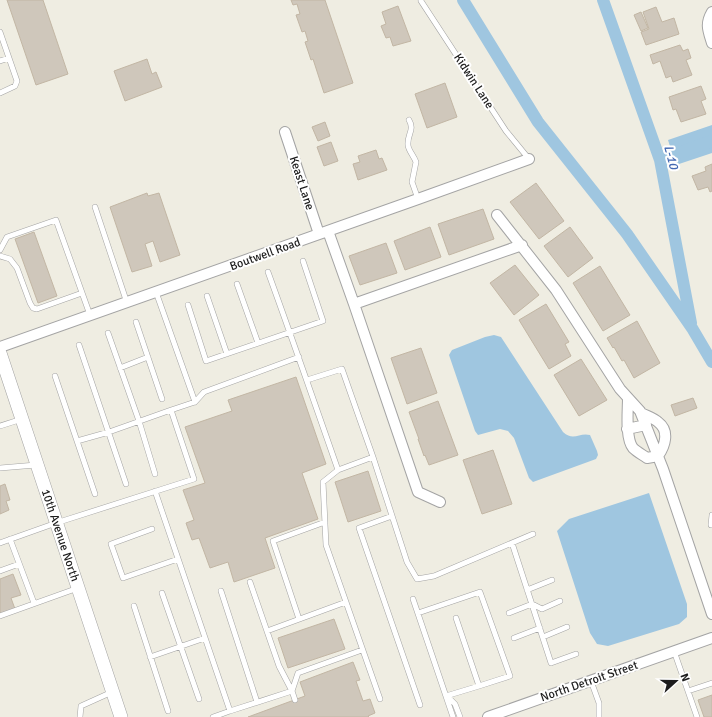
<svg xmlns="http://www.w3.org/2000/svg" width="712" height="717" font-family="Signika,sans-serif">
	<rect width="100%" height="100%" fill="#efede2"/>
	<path fill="#9fc6e0" d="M 712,125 L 712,153 L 676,165 L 668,140 Z
		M 494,335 L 501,337 L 563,432 C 574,442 579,432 590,435 L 597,451 L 598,455 L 596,459 L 533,482 L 529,478 L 514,438 L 508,431 L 500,429 L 478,435 L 475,431 L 449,355 L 452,350 L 485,337 Z
		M 649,493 L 687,604 L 687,617 L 679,624 L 608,646 L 597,644 L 590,633 L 557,531 L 569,519 Z"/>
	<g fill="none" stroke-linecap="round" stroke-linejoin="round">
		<path stroke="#9fc6e0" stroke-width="12" d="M 463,0 L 538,122 L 627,234 L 692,328 L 712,362
			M 603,0 L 660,160 L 691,323
			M 660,160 L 712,141"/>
	</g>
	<path fill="#cfc7bb" stroke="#c2b6a4" d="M 7,0 L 43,0 L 68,74 L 36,85 Z
		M 291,0 L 325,0 L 353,83 L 324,93 L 313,59 L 311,60 L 305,42 L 308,41 L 305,31 L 302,32 L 296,15 L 300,14 L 297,4 L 293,5 Z
		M 398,6 L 411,41 L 393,46 L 390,37 L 386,38 L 381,26 L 386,24 L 382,12 Z
		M 656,7 L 662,22 L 674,18 L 679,34 L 646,45 L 641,32 L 649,29 L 643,12 Z
		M 641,12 L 648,28 L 641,31 L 634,15 Z
		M 680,45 L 683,51 L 688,49 L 691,58 L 686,60 L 692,75 L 673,82 L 671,76 L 666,78 L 660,61 L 653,64 L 650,55 Z
		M 147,59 L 152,74 L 156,72 L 162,87 L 125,101 L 114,71 Z
		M 445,83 L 457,117 L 427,128 L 415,94 Z
		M 701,86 L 706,99 L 701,101 L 706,114 L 681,122 L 676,109 L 673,110 L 669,97 Z
		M 325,122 L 330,136 L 318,141 L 312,127 Z
		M 331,142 L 338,161 L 324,166 L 317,147 Z
		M 376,150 L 379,159 L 382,158 L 387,170 L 358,180 L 353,164 L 360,162 L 358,156 Z
		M 712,164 L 712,191 L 710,192 L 708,187 L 698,190 L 692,176 L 706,171 L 705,167 Z
		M 536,183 L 564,221 L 539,239 L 510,202 Z
		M 147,193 L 148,196 L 159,193 L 180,255 L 160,262 L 153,241 L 145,244 L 152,266 L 132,272 L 110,207 Z
		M 483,209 L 494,239 L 449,255 L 438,224 Z
		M 430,227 L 441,257 L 405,270 L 394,241 Z
		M 570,227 L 593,258 L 568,277 L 544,246 Z
		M 34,232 L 57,296 L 38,303 L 15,239 Z
		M 386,243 L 397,273 L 360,285 L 349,256 Z
		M 515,265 L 539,295 L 514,315 L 490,283 Z
		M 600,266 L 630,315 L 603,331 L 573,283 Z
		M 546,304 L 569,342 L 565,344 L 571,356 L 549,369 L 519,320 Z
		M 637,321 L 660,363 L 634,378 L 624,360 L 622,361 L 614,347 L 613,348 L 607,338 Z
		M 421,348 L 437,393 L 407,404 L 391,358 Z
		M 581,359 L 607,400 L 579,416 L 554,375 Z
		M 296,377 L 326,464 L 302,473 L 318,519 L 265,538 L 275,568 L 234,582 L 228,562 L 210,568 L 199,538 L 192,540 L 186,523 L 194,520 L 183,490 L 205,483 L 185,427 L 232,411 L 228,400 Z
		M 693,398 L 697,408 L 675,416 L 671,405 Z
		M 438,401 L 458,455 L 429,465 L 425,455 L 424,456 L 418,439 L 419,439 L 409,412 Z
		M 493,450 L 512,504 L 482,514 L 463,460 Z
		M 368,471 L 381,511 L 348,522 L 335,482 Z
		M 5,484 L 10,500 L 6,501 L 9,510 L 0,514 L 0,486 Z
		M 13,574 L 21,595 L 11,598 L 15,609 L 0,614 L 0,579 Z
		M 334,619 L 345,649 L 288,668 L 278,638 Z
		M 353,662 L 360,680 L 356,681 L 363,701 L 370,699 L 375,713 L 368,716 L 369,717 L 248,717 L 305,696 L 300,682 Z
		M 712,695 L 712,717 L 704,717 L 698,700 Z"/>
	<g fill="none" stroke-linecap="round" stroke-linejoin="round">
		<defs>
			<path id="service" d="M 421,1 L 506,131 L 529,159
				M 0,32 L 17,81 L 15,86 L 0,93
				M 0,61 L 9,58
				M 409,120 C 415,130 407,134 408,145 C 408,150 414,156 416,162 L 412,182 L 418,199
				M 95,207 L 127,303
				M 0,250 L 7,237 L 56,220 L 90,315
				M 0,256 L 10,259 L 17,268 L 30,303 L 33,308 L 37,309 L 82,293
				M 268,272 C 292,338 315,404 338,470 L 373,457 L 342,369 L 307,380
				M 237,284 L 258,343
				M 207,296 L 227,354
				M 188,305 L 206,361 L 323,321 L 303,261
				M 136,322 L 162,399
				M 108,333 L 139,421 L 155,474
				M 79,345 L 126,484
				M 120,368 L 148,357
				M 55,376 L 77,441
				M 195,402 L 204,392 L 299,357
				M 0,426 L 22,419
				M 373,457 L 407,562 L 417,579 L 434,576 L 533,534
				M 0,468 L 36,465
				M 338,470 L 323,482 L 326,545 L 380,699
				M 155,491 L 230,711 L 213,717
				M 95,494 L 77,441 L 109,432 L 171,410
				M 392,516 L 359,528 L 420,705
				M 711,525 L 712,515
				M 152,529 L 111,544 L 123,578 L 178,559
				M 10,539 L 34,603
				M 0,543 L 56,523 L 194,479 L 171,410 L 195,402 L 156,292
				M 512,543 L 551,663 L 576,654
				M 0,571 L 19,564
				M 250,582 L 279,666 L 292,691 L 295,700
				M 527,590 L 552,580
				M 221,591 L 257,702
				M 162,593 L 199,699
				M 413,599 L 453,717
				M 134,606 L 168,711
				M 418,613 L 480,592 L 510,676 L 479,686 L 446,696
				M 509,613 L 532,604 L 542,609 L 560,601
				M 0,616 L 78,588
				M 456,618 L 479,686
				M 299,619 L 273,541 L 325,522
				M 267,631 L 346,602
				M 543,637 L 567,627
				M 514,638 L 540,628
				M 674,651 L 697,717
				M 150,657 L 205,638
				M 591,681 L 599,703 L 599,717
				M 688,691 L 712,683
				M 447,696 L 455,704 L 460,717
				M 230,711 L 292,691 L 298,673 L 362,650
				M 80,717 L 81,706 L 112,692"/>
			<path id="minor" d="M 712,12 C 705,24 708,30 712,43
				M 285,132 L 319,234
				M 497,215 L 556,290 L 620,389 L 640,411 L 663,469 L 712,614
				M 328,231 L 354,304 L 418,492 L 440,502
				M 354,304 L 522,245
				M 0,347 L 418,199 L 529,159
				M 628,398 C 628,411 625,438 633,448 C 637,452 643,455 647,458 L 658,456 C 665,446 670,431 658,422 C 654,418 647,416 641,413
				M 627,429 L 646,425
				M 488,717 L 712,638"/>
			<g id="tertiary">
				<path id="s1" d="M 0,353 L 121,717"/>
			</g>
		</defs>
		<use href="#service" stroke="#a4a4a4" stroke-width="6"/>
		<use href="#minor" stroke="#a4a4a4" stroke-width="12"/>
		<use href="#tertiary" stroke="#a4a4a4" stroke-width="14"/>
		<use href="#service" stroke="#fff" stroke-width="5"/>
		<use href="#minor" stroke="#fff" stroke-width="10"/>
		<use href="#tertiary" stroke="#fff" stroke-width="13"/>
	</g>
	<g text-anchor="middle" stroke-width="4" stroke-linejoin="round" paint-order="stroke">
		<g font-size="12" fill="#1d1d1d" stroke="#fff">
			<text transform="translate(474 81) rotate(57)" y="4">Kidwin Lane</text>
			<text transform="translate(302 183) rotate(72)" y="4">Keast Lane</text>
			<text transform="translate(265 254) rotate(-20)" y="4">Boutwell Road</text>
			<text dy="4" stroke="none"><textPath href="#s1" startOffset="192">10th Avenue North</textPath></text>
			<text transform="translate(589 681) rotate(-19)" y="4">North Detroit Street</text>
		</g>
		<g font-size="13" font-style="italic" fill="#4469b2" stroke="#fff">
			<text transform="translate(672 157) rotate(75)" y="5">L-10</text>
		</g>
	</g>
	<g transform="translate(676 681) rotate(69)" stroke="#ffffff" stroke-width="3" paint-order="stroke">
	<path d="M0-3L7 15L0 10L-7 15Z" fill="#1d1d1d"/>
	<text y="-6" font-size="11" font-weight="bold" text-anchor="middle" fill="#1d1d1d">N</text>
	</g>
</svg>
